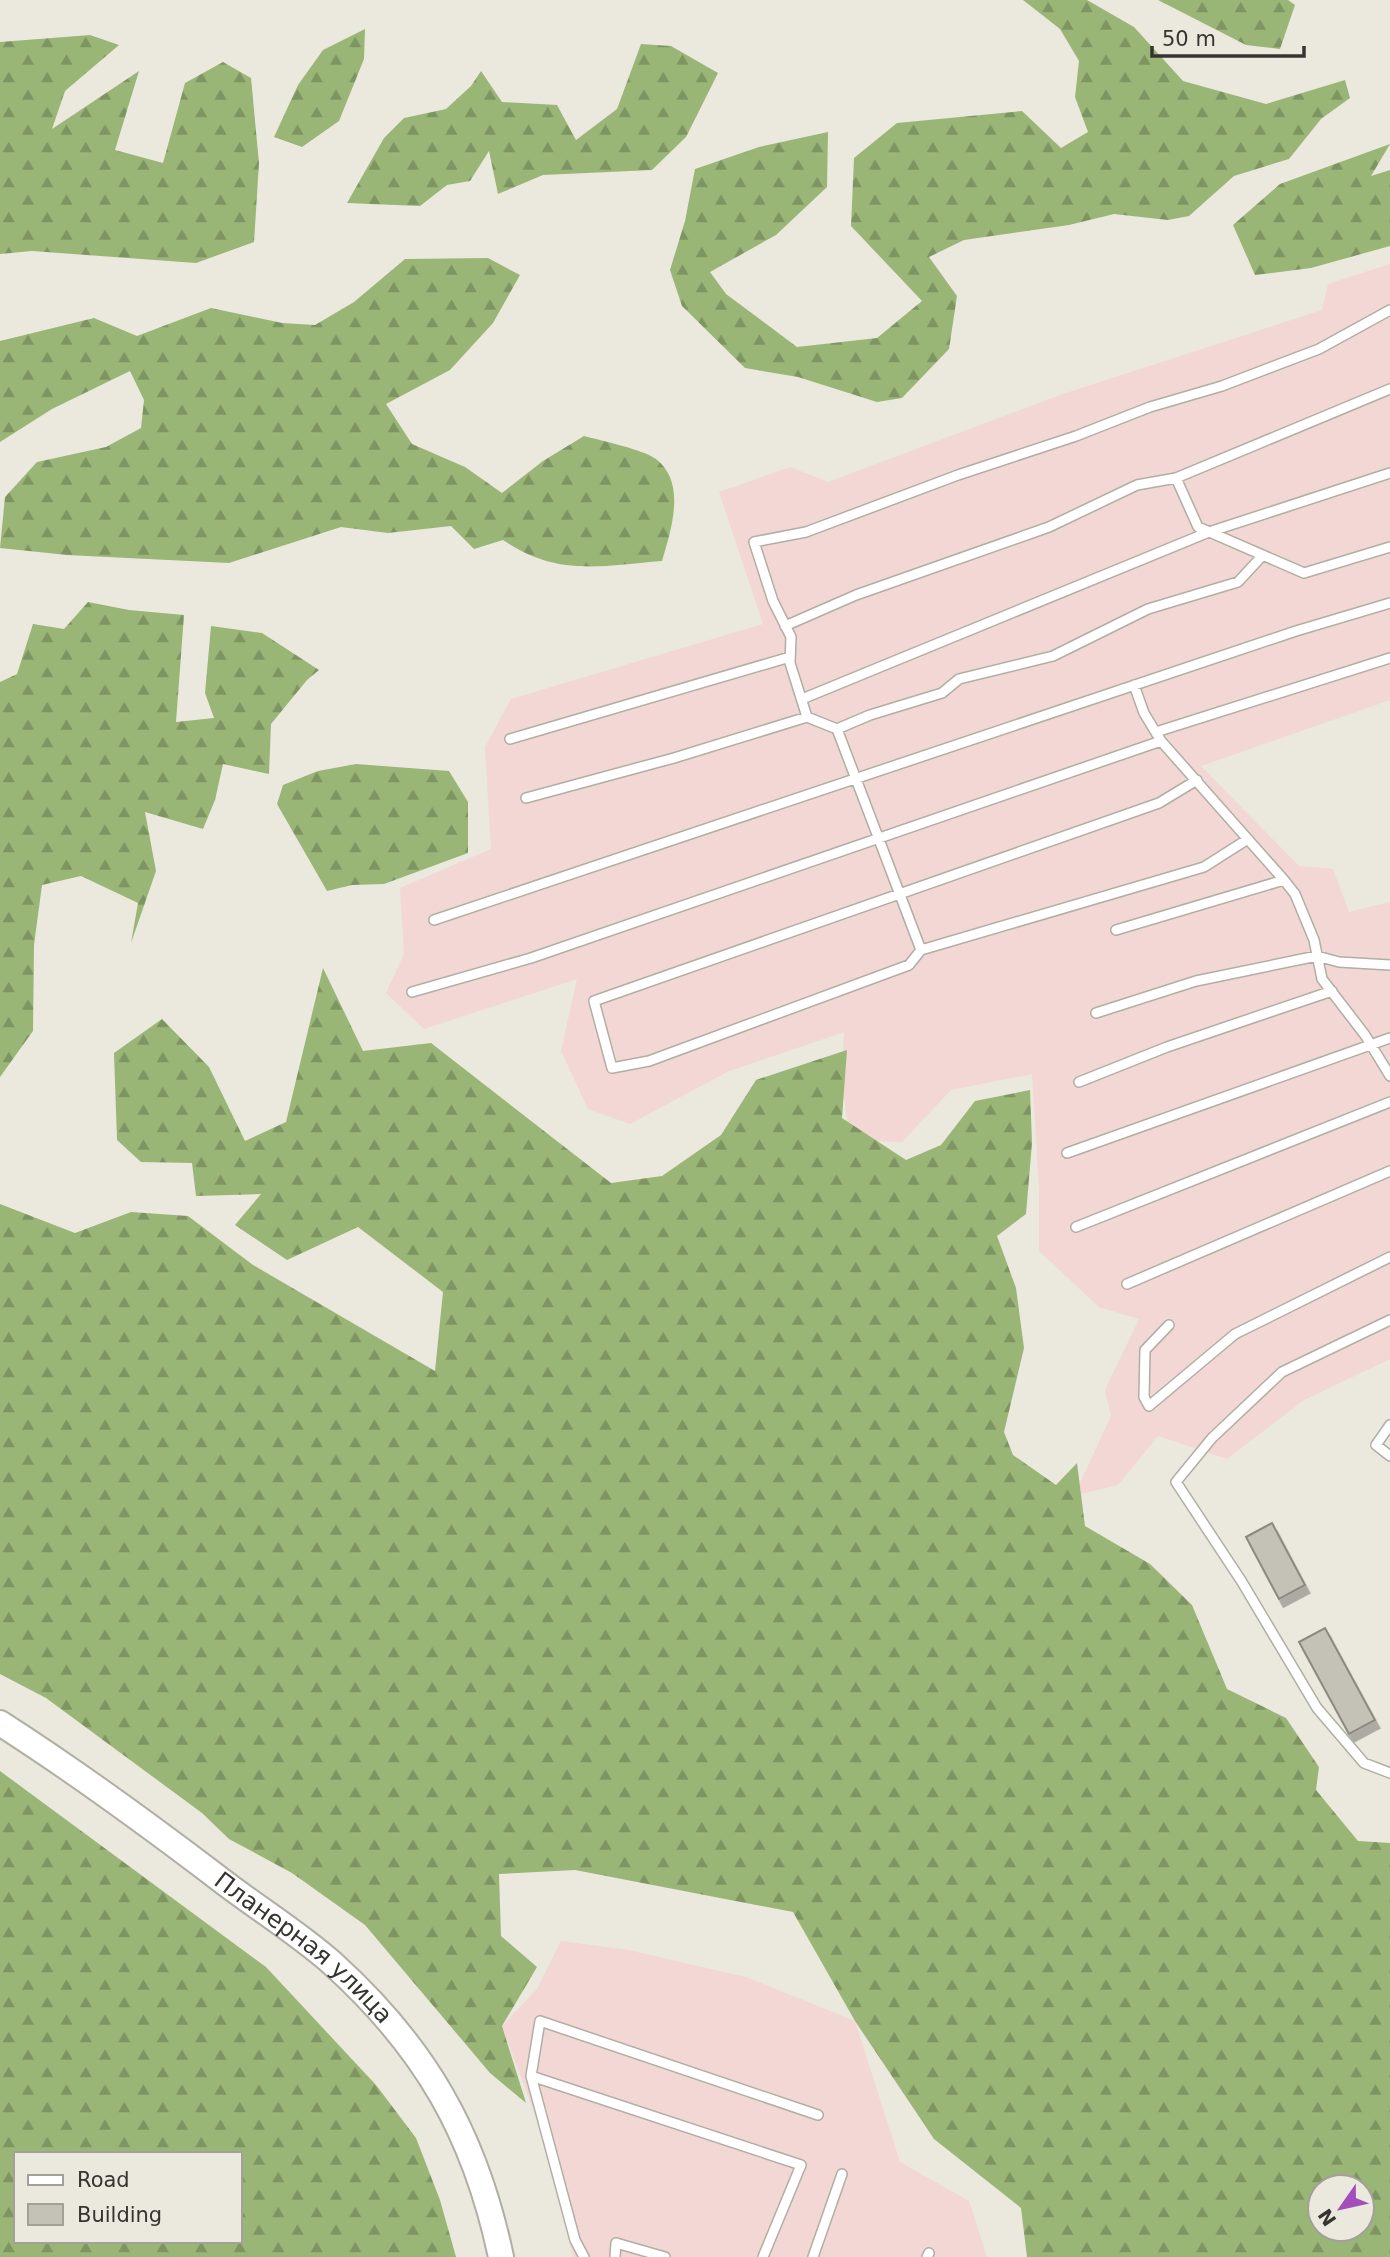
<svg xmlns="http://www.w3.org/2000/svg" width="1390" height="2257" font-family="'DejaVu Sans',sans-serif">
	<defs>
		<pattern id="forest-firs" width="22" height="20" patternUnits="userSpaceOnUse" patternTransform="scale(1.75)"><rect width="22" height="20" fill="#9ab677"/><path d="M5 1l3.5 6h-7zM16 11l3.5 6h-7z" fill="#7e9562"/></pattern>
		<filter id="shadow"><feDropShadow dx="4.5" dy="8" stdDeviation="0" flood-color="#0004"/></filter>
	</defs>
	<rect width="100%" height="100%" fill="#ebe8dd"/>
	<path fill="#f2d7d5" d="M 1390,264 L 1390,700 L 1201,766 L 1299,866 L 1333,869 L 1349,912 L 1390,902 L 1390,1359 L 1304,1400 L 1227,1459 L 1158,1436 L 1118,1485 L 1074,1496 L 1111,1416 L 1105,1390 L 1139,1319 L 1099,1307 L 1039,1251 L 1039,1188 L 1032,1074 L 951,1090 L 902,1142 L 877,1141 L 848,1126 L 842,1081 L 844,1032 L 727,1072 L 630,1124 L 588,1109 L 561,1051 L 577,979 L 424,1029 L 386,993 L 404,954 L 400,888 L 491,849 L 485,747 L 511,699 L 763,624 L 719,492 L 790,467 L 828,482 L 1063,394 L 1322,310 L 1328,284 Z
		M 561,1941 L 628,1950 L 746,1977 L 855,2021 L 900,2162 L 969,2201 L 987,2257 L 573,2257 L 550,2155 L 502,2026 L 537,1989 Z"/>
	<path fill="url(#forest-firs)" fill-rule="evenodd" d="M 1023,0 L 1087,0 L 1134,27 L 1183,81 L 1266,104 L 1345,80 L 1350,98 L 1321,119 L 1289,159 L 1234,176 L 1189,216 L 1168,220 L 1114,214 L 1069,225 L 964,240 L 929,257 L 957,296 L 949,349 L 902,398 L 877,402 L 798,377 L 745,368 L 682,306 L 670,270 L 685,221 L 695,169 L 759,147 L 828,132 L 827,187 L 776,235 L 710,272 L 726,294 L 797,347 L 877,338 L 922,301 L 851,226 L 854,158 L 897,123 L 1022,111 L 1061,148 L 1088,132 L 1075,97 L 1079,61 L 1060,29 Z
		M 1158,0 L 1288,0 L 1295,5 L 1280,49 L 1246,45 Z
		M 365,29 L 364,59 L 339,121 L 302,147 L 274,137 L 298,85 L 323,50 Z
		M 90,35 L 119,45 L 65,91 L 52,129 L 139,71 L 115,150 L 163,163 L 185,83 L 223,62 L 251,78 L 259,163 L 254,242 L 196,263 L 32,251 L 0,254 L 0,42 Z
		M 641,44 L 671,46 L 718,73 L 686,137 L 652,170 L 543,175 L 498,194 L 489,151 L 470,181 L 447,185 L 420,206 L 347,203 L 384,138 L 404,118 L 446,109 L 471,86 L 481,71 L 502,102 L 557,105 L 576,140 L 617,109 Z
		M 1390,144 L 1371,176 L 1390,170 L 1390,246 L 1311,268 L 1255,275 L 1233,225 L 1280,184 Z
		M 488,258 L 520,275 L 493,323 L 450,370 L 386,404 L 412,444 L 465,467 L 502,493 L 543,461 L 584,436 C 602,441 642,449 656,459 C 687,483 671,530 662,561 C 600,566 557,577 503,540 L 474,549 L 451,526 L 388,533 L 341,527 L 229,563 L 67,555 L 0,548 L 5,497 L 37,462 L 106,447 L 141,428 L 144,400 L 130,371 L 52,409 L 0,442 L 0,341 L 94,318 L 137,336 L 211,308 L 282,323 L 315,325 L 354,302 L 405,259 Z
		M 88,602 L 129,610 L 184,615 L 176,722 L 214,718 L 205,693 L 211,626 L 262,633 L 319,670 L 307,680 L 271,724 L 269,774 L 223,764 L 215,800 L 203,829 L 145,812 L 156,871 L 131,943 L 138,903 L 81,876 L 42,885 L 34,945 L 33,1031 L 0,1077 L 0,682 L 17,674 L 33,624 L 64,629 Z
		M 356,764 L 449,771 L 468,802 L 468,853 L 384,884 L 352,885 L 327,891 L 277,804 L 283,785 L 318,771 Z
		M 323,968 L 363,1051 L 431,1043 L 611,1183 L 662,1176 L 721,1135 L 756,1080 L 847,1050 L 842,1118 L 906,1160 L 941,1145 L 975,1101 L 1030,1090 L 1032,1143 L 1026,1214 L 997,1236 L 1016,1288 L 1024,1348 L 1004,1432 L 1013,1455 L 1056,1485 L 1077,1463 L 1085,1526 L 1150,1564 L 1192,1605 L 1227,1689 L 1286,1718 L 1319,1767 L 1316,1790 L 1358,1841 L 1390,1843 L 1390,2257 L 1027,2257 L 1021,2208 L 934,2139 L 855,2021 L 793,1912 L 575,1870 L 499,1874 L 501,1936 L 537,1967 L 502,2026 L 526,2103 L 490,2073 L 365,1925 L 292,1873 L 229,1839 L 202,1813 L 46,1698 L 0,1674 L 0,1204 L 75,1233 L 131,1212 L 188,1216 L 253,1265 L 435,1371 L 443,1292 L 358,1227 L 287,1260 L 235,1225 L 261,1194 L 196,1196 L 192,1163 L 141,1162 L 117,1140 L 114,1053 L 162,1019 L 209,1067 L 245,1141 L 286,1122 ZM 1320,2187 L 1362,2187 L 1362,2229 L 1320,2229 Z
		M 0,1771 L 266,1967 L 376,2085 L 416,2138 L 440,2200 L 456,2257 L 0,2257 ZM 16,2154 L 240,2154 L 240,2241 L 16,2241 Z"/>
	<path fill="#c4c2b7" stroke="#8c8a7f" stroke-width="2" filter="url(#shadow)" d="M 1272,1523 L 1305,1585 L 1279,1599 L 1246,1537 Z
		M 1325,1628 L 1375,1720 L 1349,1734 L 1299,1642 Z"/>
	<g fill="none" stroke-linecap="round" stroke-linejoin="round">
		<defs>
			<path id="service" d="M 1176,478 L 1198,527 L 1304,573 L 1390,547
				M 785,626 L 856,595 L 1049,527 L 1137,485 L 1176,478 L 1390,389
				M 1134,685 L 1144,713 L 1161,741 L 1284,880
				M 802,699 L 1209,532 L 1390,473
				M 807,717 L 790,663 L 791,637 L 773,601 L 754,542 L 806,532 L 958,475 L 1076,436 L 1150,407 L 1222,386 L 1319,349 L 1390,310
				M 837,729 L 921,950
				M 1156,732 L 1390,658
				M 510,739 L 790,657
				M 1197,780 L 1159,803 L 594,1001 L 612,1068 L 649,1061 L 909,965 L 921,950 L 1204,867 L 1248,839
				M 526,798 L 674,758 L 807,717 L 837,729 L 870,715 L 942,693 L 959,679 L 1053,656 L 1148,609 L 1238,582 L 1263,555
				M 434,920 L 1296,631 L 1390,603
				M 1116,930 L 1284,880 L 1295,894 L 1314,940 L 1322,979 L 1365,1035 L 1390,1076
				M 412,992 L 531,958 L 1161,741
				M 1096,1013 L 1196,981 L 1317,956 L 1339,962 L 1390,965
				M 1079,1082 L 1167,1047 L 1332,991
				M 1067,1153 L 1390,1038
				M 1076,1227 L 1390,1102
				M 1127,1284 L 1390,1171
				M 1390,1320 L 1282,1372 L 1212,1438 L 1176,1482 L 1242,1582 L 1317,1708 L 1364,1763 L 1390,1773
				M 1169,1325 L 1145,1350 L 1144,1397 L 1149,1406 L 1235,1334 L 1390,1257
				M 1390,1425 L 1376,1445 L 1390,1456
				M 531,2076 L 540,2021 L 818,2115
				M 584,2257 L 575,2240 L 531,2076 L 801,2165 L 763,2257
				M 615,2257 L 616,2243 L 665,2257
				M 813,2257 L 842,2174
				M 927,2257 L 929,2253"/>
			<g id="secondary">
				<path id="s1" d="M 0,1723 C 75,1771 146,1823 217,1877 C 254,1906 297,1932 332,1963 C 425,2047 475,2134 501,2257"/>
			</g>
		</defs>
		<use href="#service" stroke="#b1aea3" stroke-width="12"/>
		<use href="#secondary" stroke="#b1aea3" stroke-width="28"/>
		<use href="#service" stroke="#fff" stroke-width="9"/>
		<use href="#secondary" stroke="#fff" stroke-width="24"/>
	</g>
	<g text-anchor="middle" stroke-width="7" stroke-linejoin="round" paint-order="stroke">
		<g font-size="24" fill="#353430" stroke="#ebe8dd">
			<text dy="8" stroke="none"><textPath href="#s1" startOffset="378">Планерная улица</textPath></text>
		</g>
	</g>
	<rect x="14" y="2152" width="228" height="91" fill="#ebe8dd" stroke="#a2a098" stroke-width="2"/>
	<rect x="28" y="2175" width="35" height="10" fill="#ffffff" stroke="#a2a098" stroke-width="2"/>
	<text x="77" y="2187" font-size="21" fill="#353430">Road</text>
	<rect x="28" y="2204" width="35" height="21" fill="#c4c2b7" stroke="#a2a098" stroke-width="2"/>
	<text x="77" y="2222" font-size="21" fill="#353430">Building</text>
	<g transform="translate(1341 2208) rotate(236)"><circle r="33" fill="#ebe8dd" stroke="#a2a098" stroke-width="2"/>
	<path d="M0-5L12 26L0 18L-12 26Z" fill="#a24ebc"/>
	<text y="-10" font-size="19" font-weight="bold" text-anchor="middle" fill="#353430">N</text>
	</g>
	<path d="M1152 46v10h152v-10" fill="none" stroke="#353430" stroke-width="3.5"/>
	<text x="1162" y="46" font-size="21" fill="#353430" stroke="#ebe8dd" stroke-width="5" paint-order="stroke">50 m</text>
</svg>
